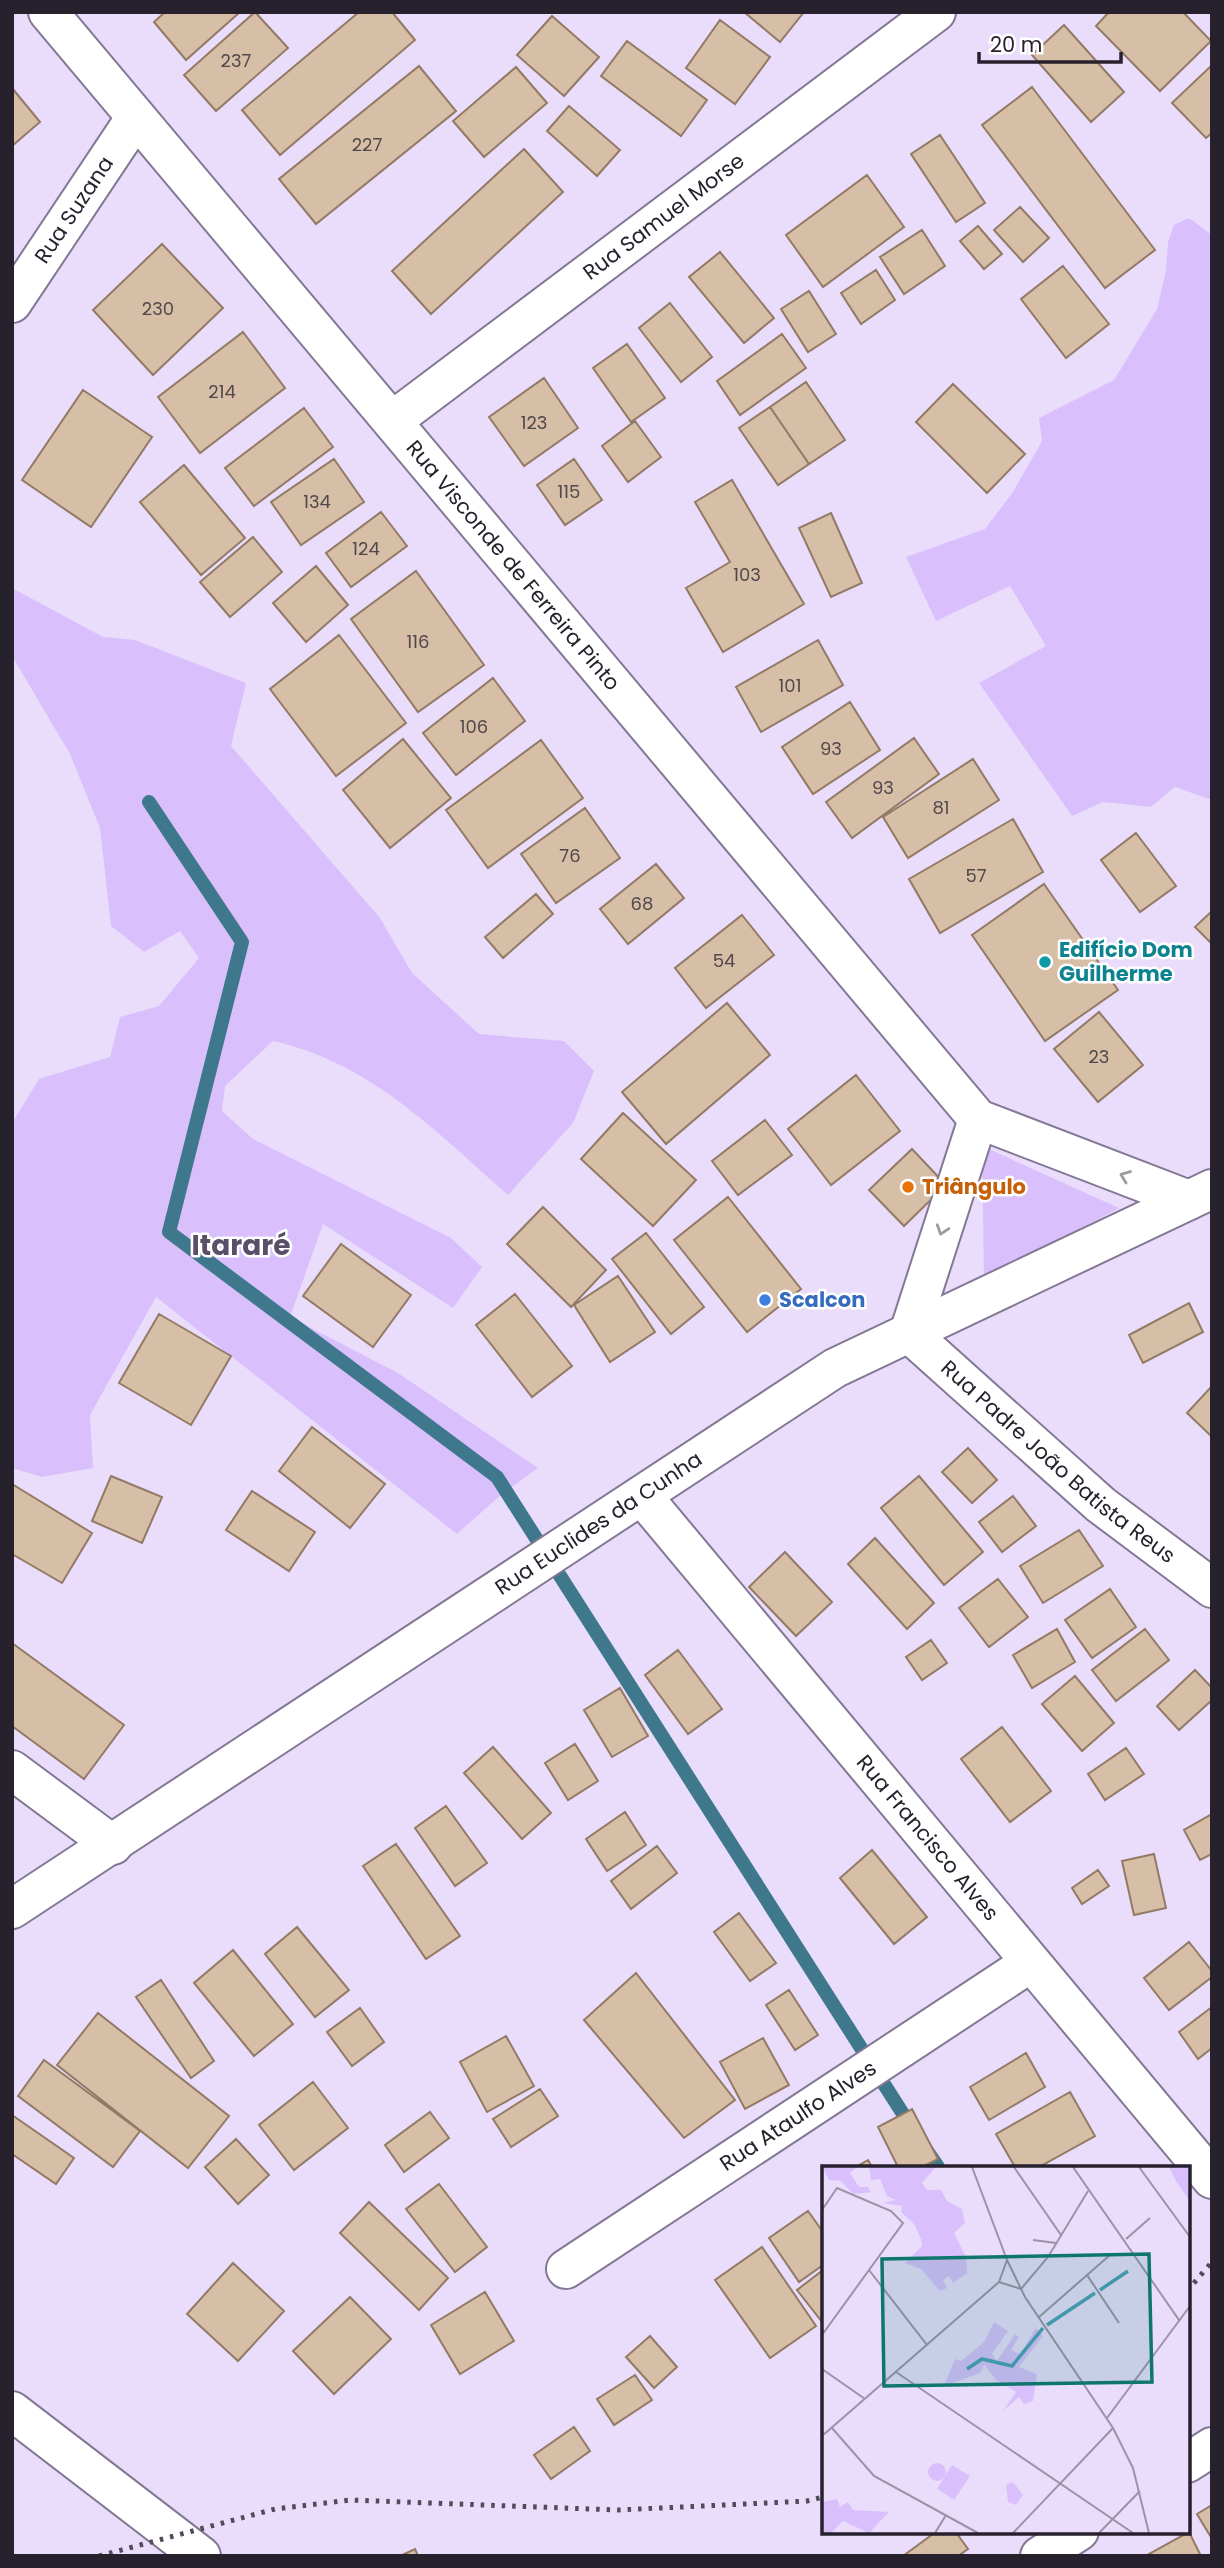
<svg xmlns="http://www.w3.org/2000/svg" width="1224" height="2568" font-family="Poppins,sans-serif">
	<rect width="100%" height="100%" fill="#e9ddfb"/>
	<path fill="#d9c0fd" d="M 1189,218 L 1212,235 L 1212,800 L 1175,787 L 1151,807 L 1103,802 L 1072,816 L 979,683 L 1046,646 L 1010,586 L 936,621 L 906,557 L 985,529 L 1013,492 L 1042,441 L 1039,418 L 1114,380 L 1157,309 L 1166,271 L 1168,242 L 1174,225 Z
		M 12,588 L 103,637 L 135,640 L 246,683 L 231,746 L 380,918 L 412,973 L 479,1034 L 564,1041 L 594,1071 L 573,1123 L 508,1195 C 437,1132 369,1062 273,1041 L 225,1086 L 222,1111 L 253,1139 L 451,1238 L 482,1267 L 453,1308 L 323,1224 L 290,1317 L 398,1373 L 538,1468 L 503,1493 L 457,1534 L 156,1297 L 90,1415 L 93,1468 L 42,1477 L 12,1468 L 12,1123 L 39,1079 L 110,1057 L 120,1017 L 159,1006 L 199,958 L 180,931 L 144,952 L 111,926 L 100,828 L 70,754 L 12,656 Z
		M 982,1146 L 1119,1208 L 984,1281 Z"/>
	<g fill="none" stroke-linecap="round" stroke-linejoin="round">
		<path stroke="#3f788d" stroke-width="14" d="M 149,802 L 242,942 L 169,1232 L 497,1477 L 912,2128
			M 923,2145 L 938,2167"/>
	</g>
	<path fill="#d7bea7" stroke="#927a65" stroke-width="2" d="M 165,12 L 240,12 L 186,60 L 154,22 Z
		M 255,12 L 288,48 L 216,111 L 184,75 Z
		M 359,12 L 392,12 L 415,40 L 280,155 L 242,110 Z
		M 744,12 L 804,12 L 780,42 Z
		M 1109,12 L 1183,12 L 1211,41 L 1160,91 L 1096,26 Z
		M 552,16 L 599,57 L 564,96 L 517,55 Z
		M 720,20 L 770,57 L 735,104 L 686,68 Z
		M 1064,25 L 1124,92 L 1091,122 L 1032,55 Z
		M 627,41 L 707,100 L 681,136 L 601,76 Z
		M 1212,65 L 1212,133 L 1206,138 L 1172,103 Z
		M 419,66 L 456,111 L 316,224 L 279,179 Z
		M 516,67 L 547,103 L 484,157 L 453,121 Z
		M 1032,87 L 1155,250 L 1105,288 L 982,125 Z
		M 12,88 L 40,122 L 12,146 Z
		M 569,106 L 620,150 L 597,176 L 547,131 Z
		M 940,135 L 985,203 L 956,222 L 911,154 Z
		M 524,149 L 563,192 L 431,314 L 392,271 Z
		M 867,175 L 904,227 L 823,287 L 786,235 Z
		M 1020,207 L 1049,238 L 1023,262 L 994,230 Z
		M 978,226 L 1002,254 L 984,269 L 960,241 Z
		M 922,230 L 945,266 L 904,294 L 880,257 Z
		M 162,244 L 223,308 L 153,375 L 93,310 Z
		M 720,252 L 774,318 L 744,343 L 689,277 Z
		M 1063,266 L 1109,324 L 1066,358 L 1021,299 Z
		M 876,270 L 895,300 L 861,324 L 841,293 Z
		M 809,291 L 836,334 L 808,352 L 781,309 Z
		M 670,303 L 712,357 L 681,382 L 639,328 Z
		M 243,332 L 285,388 L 200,453 L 158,397 Z
		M 782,334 L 806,368 L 740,415 L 717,381 Z
		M 627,344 L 665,398 L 631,422 L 593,368 Z
		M 544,378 L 578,428 L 524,466 L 489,417 Z
		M 806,382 L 845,440 L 809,464 L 770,407 Z
		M 953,384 L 1025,454 L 987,493 L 916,422 Z
		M 83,390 L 152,437 L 91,527 L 22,480 Z
		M 770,407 L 809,464 L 778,485 L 739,428 Z
		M 304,408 L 333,447 L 254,506 L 225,468 Z
		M 635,421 L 661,457 L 628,482 L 602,446 Z
		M 334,459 L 364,502 L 301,545 L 271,502 Z
		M 574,459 L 602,500 L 565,525 L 537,485 Z
		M 184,465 L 245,538 L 201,575 L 140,502 Z
		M 732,480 L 804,604 L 723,652 L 686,588 L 730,562 L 695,502 Z
		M 381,512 L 407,546 L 351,587 L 326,553 Z
		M 831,513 L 862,583 L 831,597 L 799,528 Z
		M 253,537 L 282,572 L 230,617 L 200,582 Z
		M 316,566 L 348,605 L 306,642 L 273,603 Z
		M 416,571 L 484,665 L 418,712 L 351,619 Z
		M 339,635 L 406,723 L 336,776 L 270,689 Z
		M 818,640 L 843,685 L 761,732 L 736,687 Z
		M 493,678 L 525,721 L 456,775 L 423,733 Z
		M 850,702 L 880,750 L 813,794 L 782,747 Z
		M 914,738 L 939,774 L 852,838 L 826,802 Z
		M 403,739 L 451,798 L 390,848 L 343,790 Z
		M 541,740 L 583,798 L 488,868 L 446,810 Z
		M 973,759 L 999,800 L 908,858 L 883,817 Z
		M 585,808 L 620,858 L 556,903 L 521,854 Z
		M 1013,819 L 1043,872 L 940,933 L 909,879 Z
		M 1136,833 L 1176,886 L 1140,912 L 1101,860 Z
		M 656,864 L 684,898 L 628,944 L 600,909 Z
		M 1044,884 L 1118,990 L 1045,1041 L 972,935 Z
		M 536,894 L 553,914 L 503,958 L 485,937 Z
		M 1212,911 L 1212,944 L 1195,927 Z
		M 742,915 L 774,955 L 706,1008 L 675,968 Z
		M 727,1003 L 770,1055 L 666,1144 L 622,1092 Z
		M 1099,1012 L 1143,1065 L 1098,1102 L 1054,1049 Z
		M 856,1075 L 900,1131 L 831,1185 L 788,1129 Z
		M 623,1113 L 696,1180 L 653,1226 L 581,1159 Z
		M 765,1120 L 792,1155 L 738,1195 L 712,1161 Z
		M 912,1149 L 946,1185 L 904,1226 L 869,1190 Z
		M 728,1197 L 801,1289 L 747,1332 L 674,1240 Z
		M 543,1207 L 606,1270 L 571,1307 L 507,1244 Z
		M 646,1233 L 704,1307 L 671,1334 L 612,1259 Z
		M 341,1244 L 411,1295 L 373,1347 L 303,1296 Z
		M 618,1276 L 655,1332 L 610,1362 L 574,1305 Z
		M 515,1294 L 572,1366 L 532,1397 L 476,1325 Z
		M 1189,1303 L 1203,1332 L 1143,1363 L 1129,1335 Z
		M 159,1314 L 231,1356 L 191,1425 L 119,1383 Z
		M 1212,1386 L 1212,1437 L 1187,1413 Z
		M 312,1427 L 385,1484 L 350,1528 L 279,1471 Z
		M 968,1448 L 997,1480 L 972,1503 L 942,1472 Z
		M 111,1476 L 162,1497 L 142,1543 L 92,1521 Z
		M 919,1476 L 983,1552 L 944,1585 L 881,1508 Z
		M 12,1484 L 92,1533 L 62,1583 L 12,1554 Z
		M 252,1491 L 315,1532 L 289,1571 L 226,1530 Z
		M 1013,1496 L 1036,1526 L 1002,1552 L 979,1522 Z
		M 1079,1530 L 1103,1566 L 1043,1603 L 1020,1566 Z
		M 875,1538 L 934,1603 L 907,1629 L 848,1564 Z
		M 785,1552 L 832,1602 L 796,1636 L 749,1587 Z
		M 998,1579 L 1028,1617 L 989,1647 L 959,1608 Z
		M 1110,1589 L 1136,1627 L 1092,1658 L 1065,1620 Z
		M 1057,1629 L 1075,1662 L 1032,1688 L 1013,1655 Z
		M 1145,1629 L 1169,1660 L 1116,1701 L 1092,1670 Z
		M 931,1640 L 947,1663 L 922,1680 L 906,1657 Z
		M 12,1643 L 124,1725 L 84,1779 L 12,1726 Z
		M 678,1650 L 722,1709 L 688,1734 L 645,1675 Z
		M 1195,1670 L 1212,1688 L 1212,1700 L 1179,1730 L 1157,1706 Z
		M 1075,1676 L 1114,1723 L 1082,1751 L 1042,1704 Z
		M 620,1688 L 648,1736 L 612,1757 L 584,1710 Z
		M 1002,1727 L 1051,1791 L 1010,1822 L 961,1759 Z
		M 575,1744 L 598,1781 L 568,1800 L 545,1763 Z
		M 493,1747 L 551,1813 L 522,1839 L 464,1773 Z
		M 1126,1748 L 1144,1774 L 1105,1800 L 1088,1774 Z
		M 446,1806 L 487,1863 L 455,1886 L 415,1828 Z
		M 625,1812 L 646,1845 L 607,1871 L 586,1839 Z
		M 1212,1814 L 1212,1854 L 1200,1860 L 1184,1830 Z
		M 396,1844 L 460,1936 L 426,1959 L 363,1866 Z
		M 657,1846 L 677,1873 L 631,1909 L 611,1881 Z
		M 872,1850 L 927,1917 L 894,1944 L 840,1878 Z
		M 1154,1854 L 1166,1908 L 1134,1915 L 1122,1861 Z
		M 1098,1870 L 1109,1886 L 1082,1904 L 1072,1888 Z
		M 739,1913 L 776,1963 L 750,1981 L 714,1932 Z
		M 297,1927 L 349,1990 L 315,2017 L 265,1954 Z
		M 1189,1942 L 1212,1971 L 1212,1977 L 1169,2010 L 1144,1978 Z
		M 233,1950 L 293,2024 L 254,2056 L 194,1983 Z
		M 636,1973 L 735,2100 L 684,2138 L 584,2020 Z
		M 161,1980 L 214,2061 L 191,2078 L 136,1997 Z
		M 789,1990 L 818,2035 L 795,2050 L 766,2005 Z
		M 1212,2007 L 1212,2048 L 1198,2059 L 1179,2032 Z
		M 360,2008 L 384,2042 L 352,2066 L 327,2032 Z
		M 98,2013 L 229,2116 L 188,2168 L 57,2065 Z
		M 506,2036 L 534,2086 L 487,2112 L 460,2062 Z
		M 763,2038 L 789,2085 L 745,2109 L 720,2062 Z
		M 1026,2053 L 1045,2087 L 989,2120 L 970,2087 Z
		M 44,2060 L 140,2131 L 113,2167 L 18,2096 Z
		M 313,2082 L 348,2128 L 294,2170 L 259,2125 Z
		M 540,2089 L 558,2116 L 511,2147 L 493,2119 Z
		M 1070,2092 L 1095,2136 L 1039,2167 L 1015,2167 L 996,2134 Z
		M 912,2109 L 938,2159 L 922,2167 L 898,2167 L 878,2127 Z
		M 430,2112 L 449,2138 L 404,2172 L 385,2145 Z
		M 12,2115 L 74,2158 L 56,2184 L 12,2154 Z
		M 236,2139 L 269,2175 L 238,2204 L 205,2167 Z
		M 868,2160 L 872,2167 L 856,2167 Z
		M 439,2184 L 487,2247 L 455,2272 L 406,2209 Z
		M 369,2202 L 448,2278 L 419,2310 L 340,2233 Z
		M 808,2211 L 823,2232 L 823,2265 L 799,2282 L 769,2238 Z
		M 762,2247 L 816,2326 L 770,2358 L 715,2280 Z
		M 233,2263 L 284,2311 L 238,2361 L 187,2314 Z
		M 823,2270 L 823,2323 L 797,2290 Z
		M 485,2292 L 514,2341 L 460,2374 L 431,2325 Z
		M 350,2297 L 391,2339 L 334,2394 L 293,2351 Z
		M 650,2336 L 677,2367 L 654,2388 L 626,2357 Z
		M 635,2375 L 652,2400 L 614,2425 L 597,2399 Z
		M 574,2427 L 590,2451 L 551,2479 L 534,2455 Z
		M 1212,2505 L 1212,2539 L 1197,2514 Z
		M 937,2531 L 955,2531 L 968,2549 L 958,2556 L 903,2556 Z
		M 1189,2532 L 1201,2556 L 1147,2556 L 1147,2555 Z
		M 415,2549 L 418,2556 L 400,2556 Z"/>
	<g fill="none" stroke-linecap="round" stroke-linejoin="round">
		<defs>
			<g id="minor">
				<path id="s1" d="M 48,12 L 978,1119 L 1189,1200 L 1212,1189"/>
				<path id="s2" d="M 12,303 L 136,117"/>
				<path id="s3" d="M 392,421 L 936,12"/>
				<path id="s4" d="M 978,1119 L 909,1333 L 1101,1505 L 1212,1588"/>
				<path id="s5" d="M 643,1497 L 1212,2179"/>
				<path d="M 12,1770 L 113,1845"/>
				<path id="s6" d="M 566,2269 L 1030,1963"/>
				<path d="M 12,2411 L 201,2556"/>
				<path d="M 1187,2463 L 1212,2447"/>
				<path d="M 1040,2556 L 1079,2531"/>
			</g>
			<g id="major">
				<path id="s7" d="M 12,1909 L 835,1368 L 1189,1200"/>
			</g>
		</defs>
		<use href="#minor" stroke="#837894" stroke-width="42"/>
		<use href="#major" stroke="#837894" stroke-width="42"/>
		<use href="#minor" stroke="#fff" stroke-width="38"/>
		<use href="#major" stroke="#fff" stroke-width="38"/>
		<path stroke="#514a59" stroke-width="5" stroke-dasharray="3.5 7" stroke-linecap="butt" d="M 1187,2291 L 1212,2262
			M 99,2556 L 275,2509 L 350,2500 L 618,2510 L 807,2501 L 823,2497"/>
	</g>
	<defs><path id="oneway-chevron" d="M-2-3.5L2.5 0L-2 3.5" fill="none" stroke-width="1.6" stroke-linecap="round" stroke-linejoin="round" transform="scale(1.75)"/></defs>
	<g stroke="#9d9ba0">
		<use href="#oneway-chevron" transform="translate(1125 1176) rotate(-159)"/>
		<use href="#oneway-chevron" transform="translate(942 1230) rotate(108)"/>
	</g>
	<circle fill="#0f9aa8" stroke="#fff" stroke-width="2.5" cx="1045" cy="962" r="7"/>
	<circle fill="#e8710a" stroke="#fff" stroke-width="2.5" cx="908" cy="1187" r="7"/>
	<circle fill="#3f7fe0" stroke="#fff" stroke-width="2.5" cx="765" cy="1300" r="7"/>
	<g text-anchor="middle" stroke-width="5" stroke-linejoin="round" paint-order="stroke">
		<g font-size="18" fill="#52484b">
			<text x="236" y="67">237</text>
			<text x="367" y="151">227</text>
			<text x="158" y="315">230</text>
			<text x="222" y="398">214</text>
			<text x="534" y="429">123</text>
			<text x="569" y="498">115</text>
			<text x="317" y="508">134</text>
			<text x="366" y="555">124</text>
			<text x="747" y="581">103</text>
			<text x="418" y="648">116</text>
			<text x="790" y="692">101</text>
			<text x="474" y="733">106</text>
			<text x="831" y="755">93</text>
			<text x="883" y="794">93</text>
			<text x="941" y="814">81</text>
			<text x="570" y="862">76</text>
			<text x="976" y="882">57</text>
			<text x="642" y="910">68</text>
			<text x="724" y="967">54</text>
			<text x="1099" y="1063">23</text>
		</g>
		<g font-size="21" fill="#26212c" stroke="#fff">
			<text dy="7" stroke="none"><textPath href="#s2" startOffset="112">Rua Suzana</textPath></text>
			<text dy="7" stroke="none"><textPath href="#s3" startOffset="340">Rua Samuel Morse</textPath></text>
			<text dy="7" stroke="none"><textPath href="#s1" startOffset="723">Rua Visconde de Ferreira Pinto</textPath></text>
			<text dy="7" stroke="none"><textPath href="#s4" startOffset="422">Rua Padre João Batista Reus</textPath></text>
			<text dy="7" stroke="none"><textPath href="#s7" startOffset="702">Rua Euclides da Cunha</textPath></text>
			<text dy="7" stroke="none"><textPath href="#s5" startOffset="444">Rua Francisco Alves</textPath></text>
			<text dy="7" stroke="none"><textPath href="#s6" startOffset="278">Rua Ataulfo Alves</textPath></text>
		</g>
		<g font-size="21" font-weight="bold" fill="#0d838f" stroke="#fff" text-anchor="start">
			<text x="1059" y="957">Edifício Dom<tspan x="1059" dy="24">Guilherme</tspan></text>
		</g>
		<g font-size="21" font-weight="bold" fill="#c56008" stroke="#fff" text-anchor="start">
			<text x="922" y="1194">Triângulo</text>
		</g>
		<g font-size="21" font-weight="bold" fill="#366cbe" stroke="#fff" text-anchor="start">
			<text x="779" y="1307">Scalcon</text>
		</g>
		<g font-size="28" font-weight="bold" fill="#5a4f69" stroke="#fff">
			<text x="241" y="1255">Itararé</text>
		</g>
	</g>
	<g transform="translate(822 2166)">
		<rect width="368" height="368" fill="#e9ddfb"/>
		<path d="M 0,1 L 35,1 L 28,7 L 37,21 L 46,21 L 49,26 L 31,28 L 19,15 L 7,14 ZM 47,1 L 114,1 L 100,17 L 105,24 L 119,24 L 125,35 L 140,43 L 143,57 L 132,67 L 144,91 L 145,107 L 131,117 L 127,110 L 121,114 L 125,122 L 118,125 L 99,103 L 83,97 L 100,80 L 99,73 L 92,58 L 79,46 L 80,40 L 61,37 L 74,34 L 65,30 L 58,13 L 49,14 ZM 347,1 L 367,1 L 367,34 L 354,15 ZM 172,156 L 186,165 L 170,188 L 175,195 L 193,168 L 197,171 L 189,184 L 198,188 L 214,162 L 221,170 L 197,201 L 215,208 L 211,235 L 202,238 L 197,231 L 181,245 L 194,226 L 174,214 L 162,198 L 158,207 L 122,220 L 133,193 L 139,195 L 162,176 ZM106 306a9 9 0 1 1 18 0a9 9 0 1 1-18 0ZM 130,299 L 148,310 L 132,334 L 115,323 ZM 191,316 L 201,329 L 194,339 L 186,336 L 184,319 ZM 15,333 L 18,341 L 26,336 L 31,344 L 67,346 L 47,367 L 21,355 L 9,367 L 0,367 L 0,336 Z" fill="#d9c0fd"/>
		<path fill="none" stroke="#4a9eb7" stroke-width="3.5" d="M 278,124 L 306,105M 225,159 L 273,127M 145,203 L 160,193 L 190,200 L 221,162"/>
		<path fill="none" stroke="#9b92a8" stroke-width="2" d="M 192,1 L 239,69M 251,1 L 357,154M 317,1 L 368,71M 0,44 L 15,22 L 69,45 L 81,57 L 0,169M 304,73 L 328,52M 211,74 L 234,77M 185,94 L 203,131 L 291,262 L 311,302 L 327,367M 47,104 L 105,179M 265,109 L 297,157M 177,116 L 199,123 L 226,91 L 266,25M 217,151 L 288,89M 0,203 L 43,233M 74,206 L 311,367M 285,252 L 368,140M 10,262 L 52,310 L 156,367M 0,270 L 177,116 L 185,94 L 150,1M 113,367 L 124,349M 191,367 L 291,262M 277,367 L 318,325"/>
		<path fill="#0f766e" fill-opacity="0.15" stroke="#0f766e" stroke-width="3.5" d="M 327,88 L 330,216 L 62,220 L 60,93 Z"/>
		<rect width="368" height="368" fill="none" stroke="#26212c" stroke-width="3.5"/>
	</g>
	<rect width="1224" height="2568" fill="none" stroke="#26212c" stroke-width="28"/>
	<path d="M979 52v10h142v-10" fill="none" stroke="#26212c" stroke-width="3.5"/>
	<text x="990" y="52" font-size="21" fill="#26212c" stroke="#ffffff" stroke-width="5" paint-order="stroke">20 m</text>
</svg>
